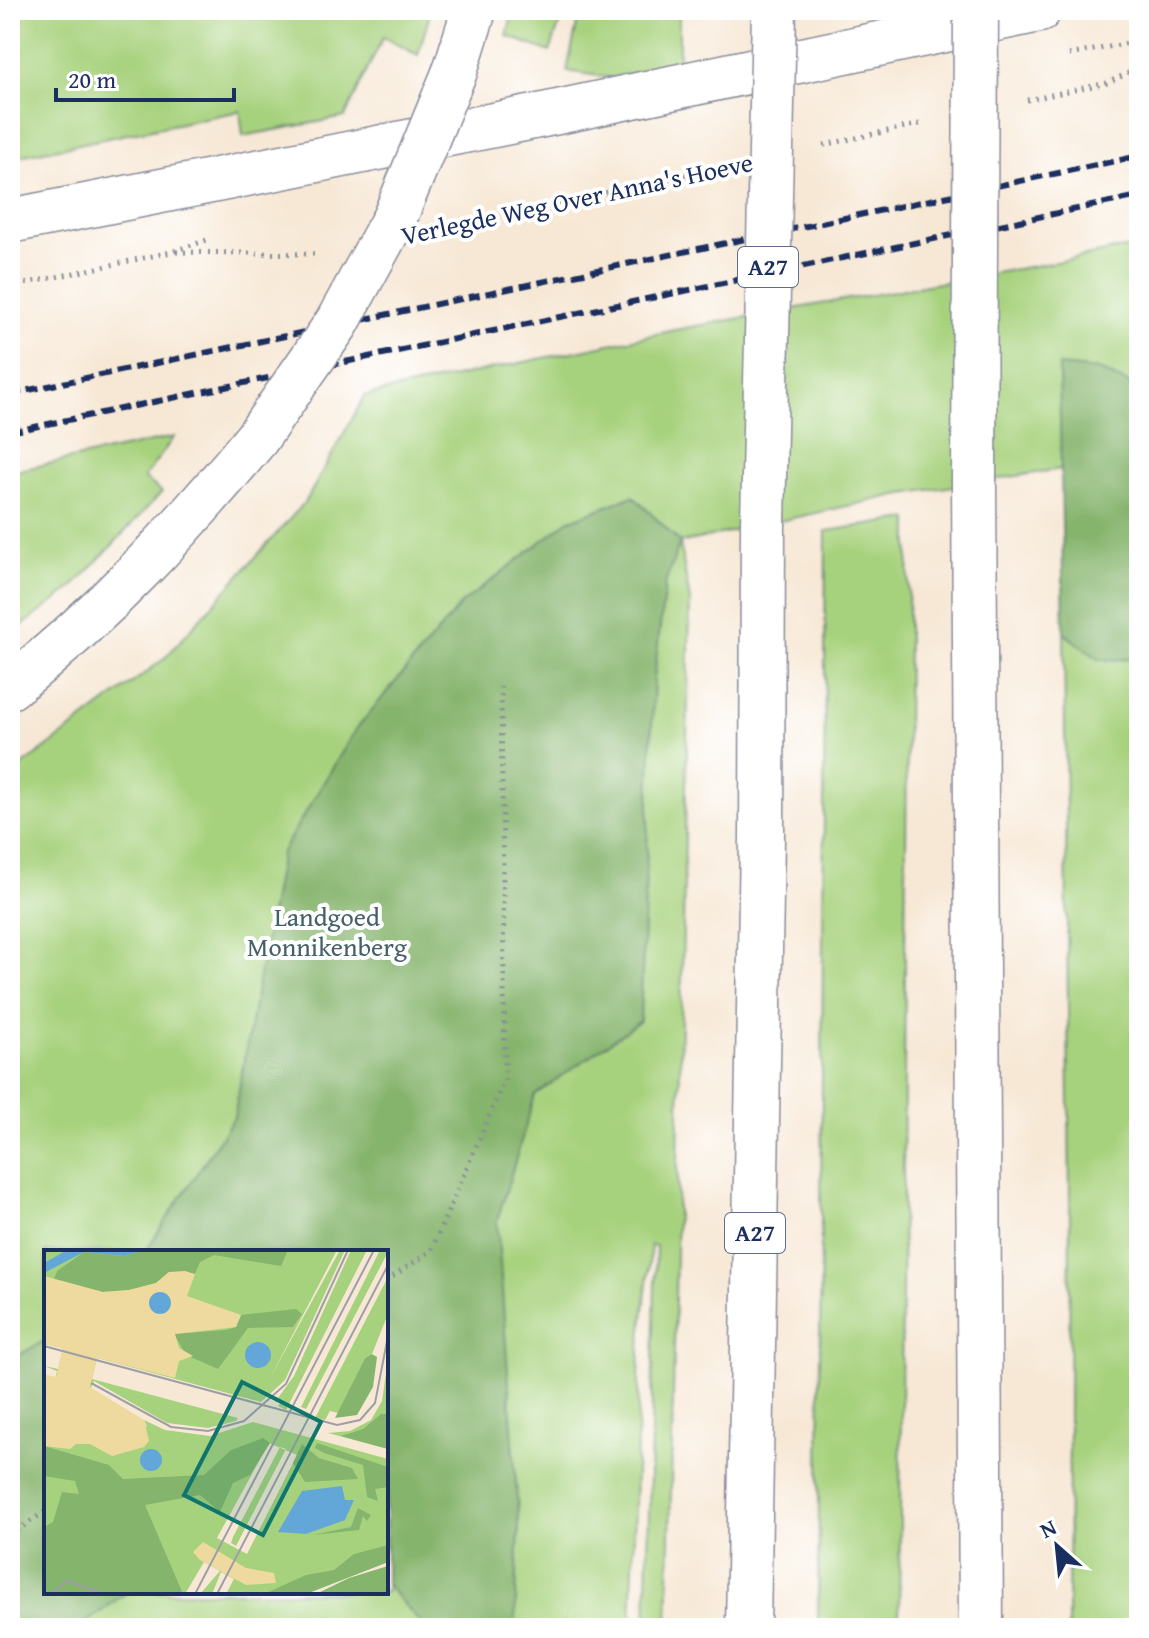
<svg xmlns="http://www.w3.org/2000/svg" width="1149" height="1638" font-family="'Gentium Book Plus',serif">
	<rect width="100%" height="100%" fill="#fff"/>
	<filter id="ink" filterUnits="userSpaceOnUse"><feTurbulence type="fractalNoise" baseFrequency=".0125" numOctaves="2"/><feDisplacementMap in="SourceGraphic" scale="16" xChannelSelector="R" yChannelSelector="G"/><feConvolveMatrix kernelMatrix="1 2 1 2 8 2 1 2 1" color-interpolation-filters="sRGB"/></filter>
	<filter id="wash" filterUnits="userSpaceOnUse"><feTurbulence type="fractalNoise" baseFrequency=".006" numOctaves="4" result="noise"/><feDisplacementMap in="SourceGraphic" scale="32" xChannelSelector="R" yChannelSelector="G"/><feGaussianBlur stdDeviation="1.8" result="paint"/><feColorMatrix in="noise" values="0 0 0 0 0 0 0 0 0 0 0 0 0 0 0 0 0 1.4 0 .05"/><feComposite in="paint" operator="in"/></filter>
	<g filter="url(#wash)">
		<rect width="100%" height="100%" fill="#f7e8d5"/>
		<path fill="#a7d27d" stroke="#61806e" stroke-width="2" fill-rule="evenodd" d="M 10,10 L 431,10 L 418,55 L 383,37 L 345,117 L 243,136 L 240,111 L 10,158 Z
			M 513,10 L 564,10 L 550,52 L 507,36 Z
			M 580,10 L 679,10 L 679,63 L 612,78 L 567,71 Z
			M 1139,245 L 1139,1628 L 1068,1628 L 1070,1200 L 1064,633 L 1076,642 L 1061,469 L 897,495 L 680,543 L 690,601 L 668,1628 L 646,1628 L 656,1246 L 651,1245 L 640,1348 L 631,1628 L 10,1628 L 10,775 L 164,659 L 306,501 L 365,396 L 680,329 L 1062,261 ZM 46,1252 L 386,1252 L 386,1592 L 46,1592 Z
			M 174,437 L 144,478 L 162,492 L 72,588 L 10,635 L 10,472 Z
			M 909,519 L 899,1628 L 818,1628 L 826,531 Z"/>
		<path fill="#85b46c" stroke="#507265" stroke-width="2" d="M 1059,366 L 1099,370 L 1139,388 L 1139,659 L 1100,660 L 1064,633 Z
			M 633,496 L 680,542 L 665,584 L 654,679 L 640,1021 L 535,1095 L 497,1221 L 519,1525 L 515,1624 L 485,1628 L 425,1628 L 386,1584 L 386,1252 L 145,1252 L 234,1117 L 281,853 L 356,729 L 461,604 L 568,521 Z
			M 46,1340 L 46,1592 L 127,1592 L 79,1628 L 10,1628 L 10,1360 Z"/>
	</g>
	<g filter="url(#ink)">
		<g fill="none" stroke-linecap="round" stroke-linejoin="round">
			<defs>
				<path id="minor" d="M 455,71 L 474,10
					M 10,687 C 103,614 182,529 257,438"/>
				<path id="major" d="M 10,221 L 534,117 L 1039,10"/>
				<path id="highway" d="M 974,482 L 981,1628
					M 748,1628 L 762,839 L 763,524"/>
			</defs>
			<use href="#minor" stroke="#898c9a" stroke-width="47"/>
			<use href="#major" stroke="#898c9a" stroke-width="47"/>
			<use href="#highway" stroke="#898c9a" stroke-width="47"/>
			<path stroke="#898c9a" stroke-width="5" stroke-dasharray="2 6" stroke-linecap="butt" d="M 1069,55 L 1139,41
				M 1027,100 L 1107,83 L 1139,68
				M 824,145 L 924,123
				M 449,227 L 717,168
				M 176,252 L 314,254
				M 10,287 L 171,252 L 207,240
				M 386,1281 L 431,1251 L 505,1079 L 501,687
				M 10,1535 L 46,1511"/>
			<use href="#minor" stroke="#fff" stroke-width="44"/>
			<use href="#major" stroke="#fff" stroke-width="44"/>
			<use href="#highway" stroke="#fff" stroke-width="44"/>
			<path stroke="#1b2f5e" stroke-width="6" stroke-dasharray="12 6" stroke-linecap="butt" d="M 10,394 L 1139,156
				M 10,432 L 1139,196"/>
			<defs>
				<path id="minor-bridge" d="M 257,438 L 337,323 L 395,217 L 455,71"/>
				<path id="highway-bridge" d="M 974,482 L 976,10
					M 763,524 L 774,10"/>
			</defs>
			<use href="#minor-bridge" stroke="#898c9a" stroke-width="47" stroke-linecap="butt"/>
			<use href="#highway-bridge" stroke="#898c9a" stroke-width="47" stroke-linecap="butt"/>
			<use href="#minor-bridge" stroke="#fff" stroke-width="44"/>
			<use href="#highway-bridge" stroke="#fff" stroke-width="44"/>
		</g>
	</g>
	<g text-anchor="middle" stroke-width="8" stroke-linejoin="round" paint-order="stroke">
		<g fill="#fff" stroke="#5f6d8e" stroke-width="2">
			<rect x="738" y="247" width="60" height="40" rx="6"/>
			<rect x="725" y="1213" width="60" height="40" rx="6"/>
		</g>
		<g font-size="24" font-weight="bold" fill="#1b2f5e">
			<text x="768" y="275">A27</text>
			<text x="755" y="1241">A27</text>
		</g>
		<g font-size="26" fill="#1b2f5e" stroke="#fff">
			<text transform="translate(577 199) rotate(-12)" y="9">Verlegde Weg Over Anna's Hoeve</text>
		</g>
		<g font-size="26" fill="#456067" stroke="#fff">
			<text x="327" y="926">Landgoed<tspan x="327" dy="30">Monnikenberg</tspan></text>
		</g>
	</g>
	<g transform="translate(44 1250)">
		<rect width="344" height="344" fill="#f7e8d5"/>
		<path d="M 0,0 L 293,0 L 225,130 L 296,0 L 301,0 L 241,130 L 217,152 L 53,108 L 48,129 L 194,168 L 192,171 L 164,178 L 123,173 L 50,131 L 44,144 L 103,177 L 100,170 L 121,180 L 166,186 L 209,172 L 344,209 L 344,312 L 262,344 L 182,344 L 190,329 L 177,322 L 168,344 L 156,344 L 176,321 L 160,312 L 141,344 L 0,344 L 0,134 L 10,134 L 13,121 L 0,116 L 14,119 L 19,98 L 0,94 ZM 225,193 L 253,205 L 203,304 L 173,288 ZM 307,0 L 323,0 L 242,160 L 234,156 L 237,152 L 231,152 L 250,126 ZM 336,0 L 344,2 L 262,159 L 257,157 ZM 344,27 L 344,64 L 328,104 L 321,108 L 294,163 L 286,161 L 281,170 L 271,168 ZM 344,110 L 344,199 L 284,183 L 306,181 L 327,170 L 338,151 ZM 236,197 L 242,199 L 192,296 L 187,293 L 189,287 Z" fill="#a7d27d" fill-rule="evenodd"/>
		<path d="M 99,0 L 231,1 L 244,0 L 237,16 L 170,5 L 156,12 L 151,24 L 125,22 L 112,33 L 85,40 L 58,42 L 10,29 L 13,21 L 40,2 L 81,6 ZM 252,59 L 258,64 L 249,77 L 204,78 L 174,119 L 142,105 L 130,84 L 182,80 L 192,77 L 197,65 ZM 328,104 L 333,107 L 329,137 L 313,165 L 291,168 L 321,108 ZM 337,164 L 344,164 L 344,199 L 297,186 L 319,179 ZM 219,188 L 226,193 L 206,225 L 189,233 L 176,262 L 156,245 L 101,255 L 139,344 L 0,344 L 0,277 L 9,272 L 18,242 L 35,244 L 31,231 L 0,226 L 0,196 L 65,215 L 79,229 L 160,225 L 187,200 ZM 273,193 L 344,217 L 344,237 L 331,239 L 334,251 L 323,247 L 319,215 L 280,203 L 271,198 ZM 258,194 L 275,208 L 308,218 L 314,229 L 261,232 L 249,213 ZM 314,258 L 327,265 L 323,271 L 319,266 L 315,280 L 269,285 L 307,277 ZM 344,295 L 344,312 L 262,344 L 220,344 L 262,325 L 290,320 L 310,304 ZM 344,316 L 344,344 L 272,344 L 305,328 Z" fill="#85b46c"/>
		<path d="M 141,21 L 151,24 L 143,46 L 197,65 L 192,77 L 131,84 L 135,98 L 149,106 L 135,111 L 131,128 L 53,108 L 46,137 L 100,170 L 105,191 L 100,197 L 68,206 L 46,194 L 32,194 L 26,199 L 0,196 L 0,124 L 12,127 L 19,98 L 0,94 L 0,26 L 59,42 L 85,40 L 112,33 L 125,22 ZM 159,292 L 202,318 L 230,323 L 232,333 L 202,335 L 156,310 L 149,302 Z" fill="#eeda9e"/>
		<path d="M 23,0 L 99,0 L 81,6 L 40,2 L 0,23 L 0,13 ZM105 53a11 11 0 1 1 22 0a11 11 0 1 1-22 0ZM201 105a13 13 0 1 1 26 0a13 13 0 1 1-26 0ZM96 210a11 11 0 1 1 22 0a11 11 0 1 1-22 0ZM 298,236 L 301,250 L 310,250 L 301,270 L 262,284 L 234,282 L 258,241 Z" fill="#63a7d8"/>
		<path fill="none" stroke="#9f9ea5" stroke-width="2" d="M 0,96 L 293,175 L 316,170 L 331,153 L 344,86M 47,133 L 127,177 L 164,181 L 200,171 L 242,134 L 304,0M 7,344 L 23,331 L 61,344M 151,344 L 330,0M 173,344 L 344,15"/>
		<path fill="#0f766e" fill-opacity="0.15" stroke="#0f766e" stroke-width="4" d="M 198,132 L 277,172 L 219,285 L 140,245 Z"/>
		<rect width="344" height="344" fill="none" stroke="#1b2f5e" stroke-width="4"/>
	</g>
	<rect width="1149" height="1638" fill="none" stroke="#fff" stroke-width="40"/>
	<g transform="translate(1057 1546) rotate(333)" stroke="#ffffff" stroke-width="6" paint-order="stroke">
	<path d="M0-6L14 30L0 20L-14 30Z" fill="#1b2f5e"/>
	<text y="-12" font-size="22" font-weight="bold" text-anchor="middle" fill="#1b2f5e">N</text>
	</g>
	<path d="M56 88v12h178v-12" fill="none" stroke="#1b2f5e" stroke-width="4"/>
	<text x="68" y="88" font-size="24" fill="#1b2f5e" stroke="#ffffff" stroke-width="6" paint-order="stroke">20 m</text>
</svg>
